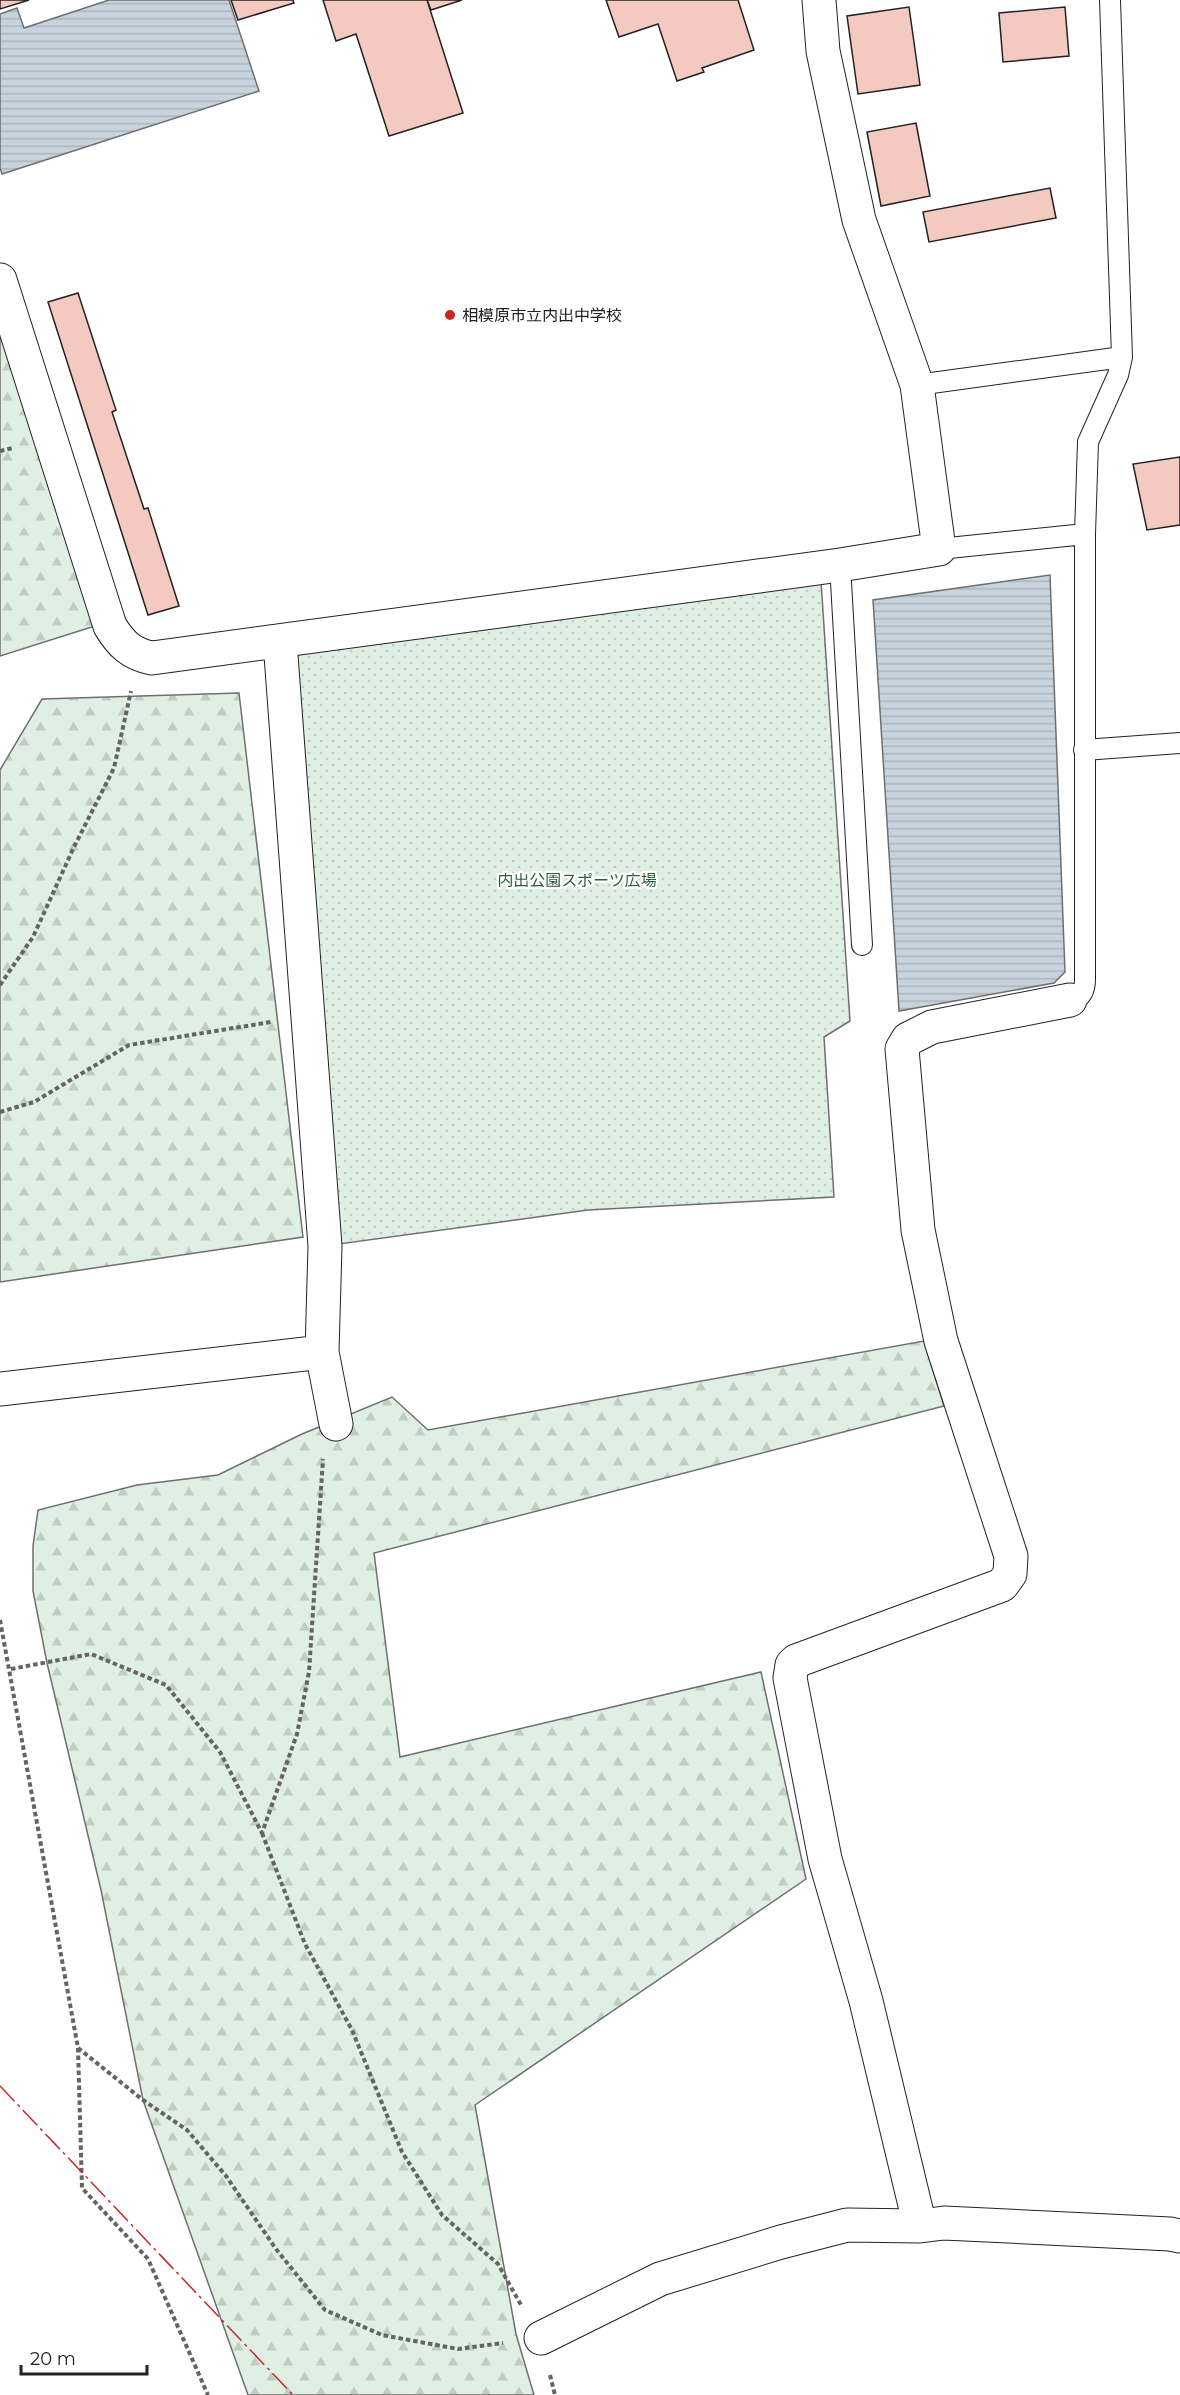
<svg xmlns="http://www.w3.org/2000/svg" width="1180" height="2395" font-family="Montserrat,'Noto Sans JP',sans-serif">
	<defs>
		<pattern id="forest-firs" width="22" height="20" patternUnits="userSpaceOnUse" patternTransform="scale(1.5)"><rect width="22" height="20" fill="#e0efe3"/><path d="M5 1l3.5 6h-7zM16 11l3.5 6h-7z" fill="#c0cdc2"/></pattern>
		<pattern id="park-dots" width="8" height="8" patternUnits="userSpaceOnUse" patternTransform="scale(1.5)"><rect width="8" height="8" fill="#e0efe3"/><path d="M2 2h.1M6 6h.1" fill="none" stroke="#c0cdc2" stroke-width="1.8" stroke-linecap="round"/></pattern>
		<pattern id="water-rules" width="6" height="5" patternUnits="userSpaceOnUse" patternTransform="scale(1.5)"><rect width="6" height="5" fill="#c7d3dd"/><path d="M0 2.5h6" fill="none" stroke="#abb5bd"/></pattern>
	</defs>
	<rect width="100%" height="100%" fill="#fff"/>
	<path fill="url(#forest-firs)" stroke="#6f6f6f" stroke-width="1.5" d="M 0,327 L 95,626 L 0,656 Z
		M 239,693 L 303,1237 L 0,1282 L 0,770 L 42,699 Z
		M 924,1341 L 944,1406 L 374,1553 L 400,1757 L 761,1672 L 806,1879 L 475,2105 L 516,2334 L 534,2395 L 248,2395 L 143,2100 L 101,1890 L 47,1663 L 33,1591 L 33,1546 L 38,1510 L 137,1485 L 218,1475 L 302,1434 L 392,1397 L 428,1430 Z"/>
	<path fill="url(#park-dots)" stroke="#6f6f6f" stroke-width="1.5" d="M 821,581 L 850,1021 L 824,1037 L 834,1197 L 588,1210 L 339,1244 L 296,648 Z"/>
	<path fill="url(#water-rules)" stroke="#6f6f6f" stroke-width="1.5" d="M 109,0 L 229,0 L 259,91 L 2,174 L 0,168 L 0,14 L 17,8 L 24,28 Z
		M 1050,575 L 1065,972 L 1054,983 L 899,1011 L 873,600 Z"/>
	<path fill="#f3c9c0" stroke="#222" stroke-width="1.5" d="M 0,0 L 29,0 L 0,9 Z
		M 231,0 L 293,0 L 294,3 L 238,20 Z
		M 323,0 L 427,0 L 463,113 L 389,136 L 356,34 L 336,41 Z
		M 427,0 L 462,0 L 431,10 Z
		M 606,0 L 738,0 L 754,50 L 702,68 L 704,72 L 677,81 L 658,24 L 619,37 Z
		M 909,7 L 920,85 L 858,94 L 847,16 Z
		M 1065,7 L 1069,56 L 1003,62 L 999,13 Z
		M 916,123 L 930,196 L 881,206 L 867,132 Z
		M 1050,188 L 1056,218 L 929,242 L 923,212 Z
		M 78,293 L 116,410 L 112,412 L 144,509 L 148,508 L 179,606 L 148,615 L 48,302 Z
		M 1180,457 L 1180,525 L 1147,530 L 1133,464 Z"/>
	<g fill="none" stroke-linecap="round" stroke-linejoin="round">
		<defs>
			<path id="lane" d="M 917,385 L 1122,357
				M 939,549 L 1085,534
				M 840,565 L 862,945
				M 1084,750 L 1180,743
				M 1070,1000 C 1082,999 1085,989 1085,979 L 1085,534 L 1088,442 L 1118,375 L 1122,357 L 1110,0"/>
			<path id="street" d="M 0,280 L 110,626 C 121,644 131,654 152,658 L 840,565 L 939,549 L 917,385 L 859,220 L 823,51 L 819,0
				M 280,642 L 325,1246 L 322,1352 L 336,1424
				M 0,1389 L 322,1352
				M 920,2226 L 866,2001 L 825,1859 L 790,1678 L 792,1665 L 796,1661 L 1002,1585 L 1010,1574 L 1011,1556 L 941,1341 L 918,1230 L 902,1049 L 908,1039 L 932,1027 L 1070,1000
				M 541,2338 L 660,2279 L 781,2242 L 847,2225 L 920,2226 L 944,2223 L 1170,2234 L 1180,2236"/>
		</defs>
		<use href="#lane" stroke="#222" stroke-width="22"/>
		<use href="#street" stroke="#222" stroke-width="35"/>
		<path stroke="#646464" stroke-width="4" stroke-dasharray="4.5 3" stroke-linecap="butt" d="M 0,451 L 13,448
			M 0,985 L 33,937 L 74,847 L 114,768 L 131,691
			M 0,1112 L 34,1102 L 129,1045 L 271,1022
			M 0,1620 L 78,2048 L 82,2188 L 148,2259 L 208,2395
			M 11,1669 L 91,1654 L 166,1685 L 220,1752 L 262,1833 L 297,1734 L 309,1672 L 323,1459
			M 262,1833 L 305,1944 L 352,2030 L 402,2152 L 442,2215 L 498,2264 L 521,2305
			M 78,2048 L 143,2100 L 187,2130 L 226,2176 L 276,2249 L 325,2310 L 382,2335 L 458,2349 L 503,2343
			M 550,2375 L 555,2395"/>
		<use href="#lane" stroke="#fff" stroke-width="20"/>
		<use href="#street" stroke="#fff" stroke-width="33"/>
		<path stroke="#c62828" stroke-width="1.5" stroke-dasharray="21 4.5 3 4.5" stroke-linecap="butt" d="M 0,2086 L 293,2395"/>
	</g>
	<circle fill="#c62828" stroke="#fff" stroke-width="2" cx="450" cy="315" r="6"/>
	<g text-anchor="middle" stroke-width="4.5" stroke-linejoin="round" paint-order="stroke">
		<g font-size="16" fill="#222" stroke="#fff" text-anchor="start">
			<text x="462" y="321">相模原市立内出中学校</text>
		</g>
		<g font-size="16" fill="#2f5e38" stroke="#fff">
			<text x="577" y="886">内出公園スポーツ広場</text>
		</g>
	</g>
	<path d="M21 2365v9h126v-9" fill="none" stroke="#222222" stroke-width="3"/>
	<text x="30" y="2365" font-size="18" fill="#222222" stroke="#ffffff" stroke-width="4.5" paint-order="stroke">20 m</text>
</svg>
